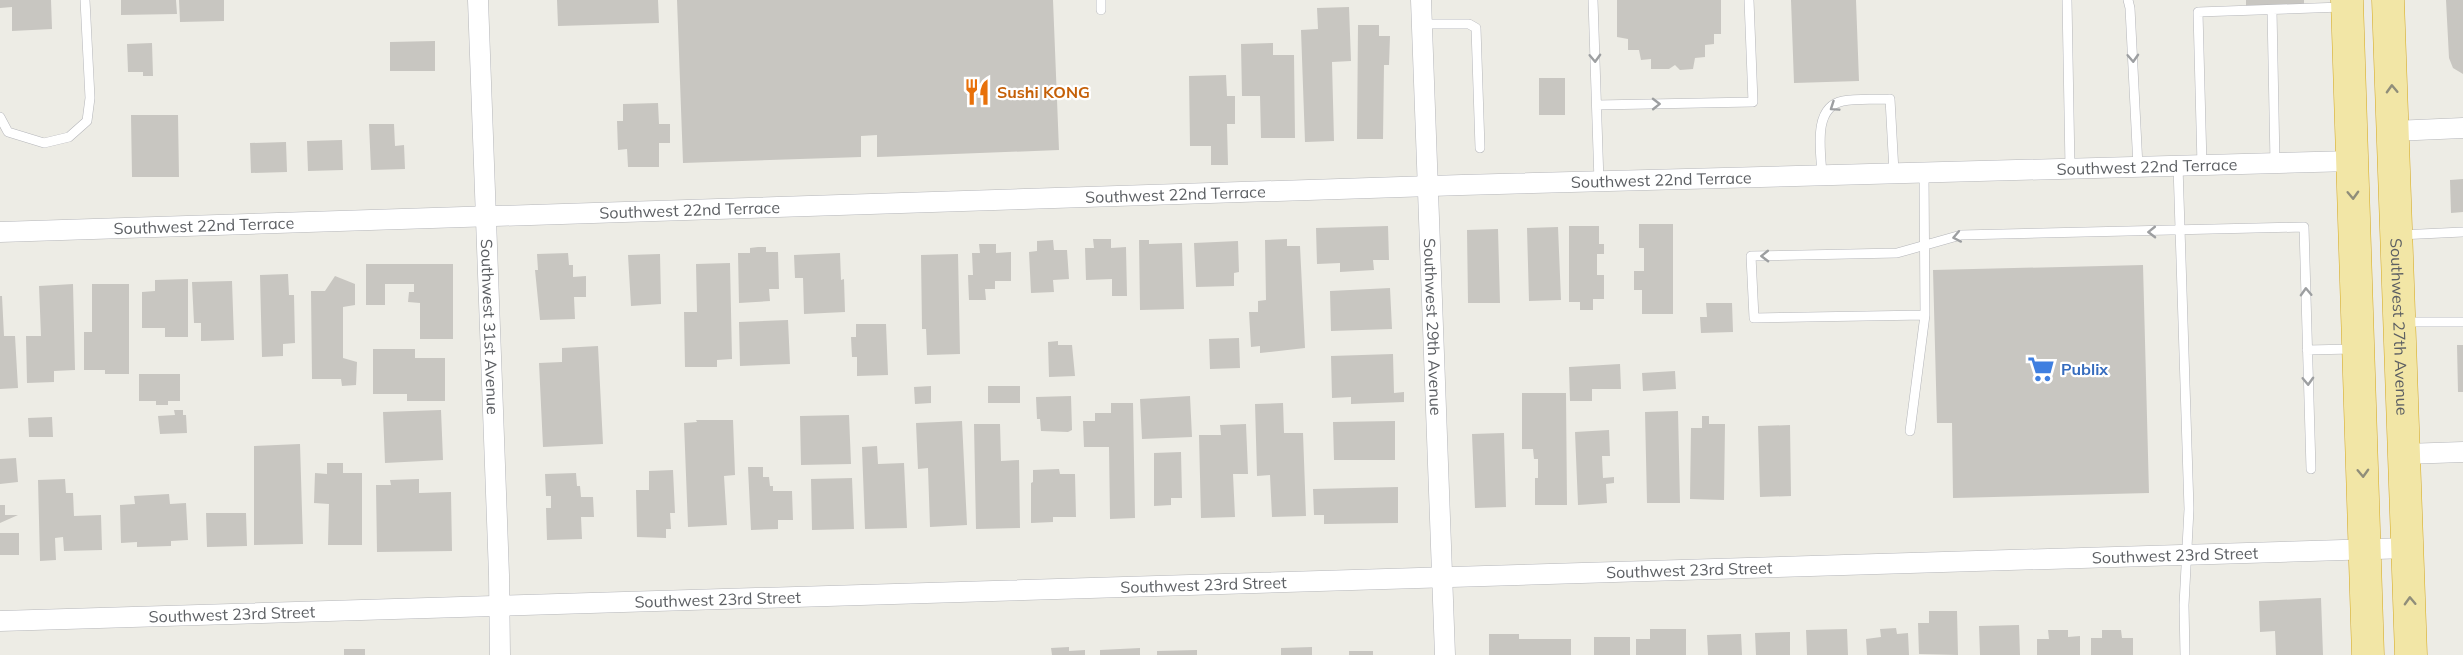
<svg xmlns="http://www.w3.org/2000/svg" width="2463" height="655" font-family="Mulish,sans-serif">
	<rect width="100%" height="100%" fill="#edece5"/>
	<path fill="#c8c6c1" d="M 0,0 L 51,0 L 52,29 L 12,31 L 12,7 L 0,8 Z
		M 121,0 L 176,0 L 177,14 L 121,15 Z
		M 179,0 L 224,0 L 224,21 L 180,22 Z
		M 557,0 L 658,0 L 659,23 L 558,26 Z
		M 677,0 L 1053,0 L 1059,150 L 877,157 L 877,135 L 861,136 L 861,157 L 683,163 Z
		M 1617,0 L 1721,0 L 1721,34 L 1714,34 L 1714,44 L 1705,45 L 1705,57 L 1695,58 L 1693,69 L 1680,70 L 1675,65 L 1669,69 L 1651,69 L 1651,59 L 1641,60 L 1639,50 L 1628,50 L 1628,39 L 1617,37 Z
		M 1791,0 L 1856,0 L 1859,81 L 1794,83 Z
		M 2246,0 L 2304,0 L 2304,7 L 2246,8 Z
		M 2446,0 L 2463,0 L 2463,74 L 2453,68 L 2449,58 Z
		M 1349,7 L 1351,61 L 1332,62 L 1334,141 L 1305,142 L 1301,30 L 1318,29 L 1317,8 Z
		M 1358,25 L 1379,25 L 1379,36 L 1390,36 L 1389,65 L 1384,65 L 1383,139 L 1357,139 Z
		M 435,41 L 435,71 L 390,71 L 390,42 Z
		M 152,43 L 153,76 L 143,76 L 143,72 L 128,72 L 127,44 Z
		M 1273,43 L 1273,55 L 1294,55 L 1295,138 L 1261,138 L 1260,96 L 1242,96 L 1241,44 Z
		M 1226,75 L 1227,96 L 1235,96 L 1235,124 L 1227,124 L 1228,165 L 1211,165 L 1211,146 L 1190,146 L 1189,76 Z
		M 1539,78 L 1565,78 L 1565,115 L 1539,115 Z
		M 658,103 L 659,124 L 670,124 L 670,143 L 659,143 L 659,167 L 628,167 L 627,149 L 618,150 L 617,121 L 623,121 L 623,104 Z
		M 131,115 L 178,115 L 179,177 L 132,177 Z
		M 369,124 L 394,124 L 395,146 L 404,145 L 405,169 L 371,170 Z
		M 342,140 L 343,170 L 308,171 L 307,141 Z
		M 286,142 L 287,172 L 251,173 L 250,143 Z
		M 2463,179 L 2463,212 L 2451,213 L 2450,180 Z
		M 1639,224 L 1673,224 L 1673,314 L 1642,314 L 1642,290 L 1634,290 L 1634,271 L 1644,271 L 1644,248 L 1639,248 Z
		M 1388,226 L 1389,260 L 1373,260 L 1374,270 L 1340,272 L 1340,263 L 1317,264 L 1316,228 Z
		M 1569,226 L 1599,226 L 1599,244 L 1604,244 L 1604,254 L 1597,254 L 1597,275 L 1604,275 L 1604,299 L 1593,299 L 1593,310 L 1580,310 L 1580,302 L 1569,302 Z
		M 1558,227 L 1561,300 L 1529,301 L 1527,228 Z
		M 1498,229 L 1500,303 L 1468,303 L 1467,230 Z
		M 1093,239 L 1111,239 L 1111,248 L 1126,247 L 1127,296 L 1112,296 L 1112,279 L 1086,280 L 1085,248 L 1094,248 Z
		M 1287,239 L 1287,246 L 1300,246 L 1305,348 L 1260,353 L 1260,346 L 1251,347 L 1249,312 L 1258,312 L 1258,301 L 1266,300 L 1265,240 Z
		M 1053,240 L 1054,250 L 1067,250 L 1069,279 L 1053,280 L 1054,292 L 1031,293 L 1029,252 L 1037,251 L 1037,241 Z
		M 1139,240 L 1149,240 L 1149,244 L 1182,243 L 1184,309 L 1140,310 Z
		M 1238,241 L 1239,272 L 1234,273 L 1234,286 L 1196,287 L 1194,243 Z
		M 979,244 L 996,244 L 996,253 L 1011,252 L 1011,281 L 995,281 L 995,289 L 985,289 L 986,300 L 969,300 L 968,275 L 973,275 L 972,253 L 980,253 Z
		M 758,247 L 766,247 L 766,252 L 778,252 L 779,289 L 769,289 L 770,301 L 739,303 L 738,253 L 750,253 L 750,248 Z
		M 568,253 L 569,265 L 573,265 L 573,277 L 586,276 L 586,297 L 574,297 L 575,319 L 540,320 L 535,270 L 538,270 L 537,254 Z
		M 840,253 L 841,280 L 844,279 L 845,312 L 804,314 L 803,278 L 795,278 L 794,255 Z
		M 660,254 L 661,304 L 631,306 L 628,255 Z
		M 958,254 L 960,354 L 927,355 L 926,329 L 922,329 L 921,255 Z
		M 730,263 L 732,359 L 717,360 L 717,367 L 685,367 L 684,312 L 697,312 L 696,264 Z
		M 366,264 L 453,264 L 453,339 L 420,339 L 420,303 L 408,302 L 409,292 L 414,292 L 414,284 L 385,284 L 385,305 L 366,305 Z
		M 2143,265 L 2149,493 L 1953,498 L 1952,423 L 1937,423 L 1933,270 Z
		M 288,274 L 289,295 L 294,295 L 295,343 L 283,344 L 283,356 L 262,357 L 260,275 Z
		M 335,276 L 355,284 L 355,305 L 343,307 L 343,358 L 357,362 L 356,385 L 342,386 L 341,379 L 312,379 L 311,291 L 325,291 Z
		M 188,279 L 188,337 L 165,337 L 165,328 L 142,328 L 142,292 L 155,291 L 155,280 Z
		M 232,281 L 234,340 L 201,341 L 201,323 L 194,323 L 192,282 Z
		M 73,284 L 75,370 L 54,371 L 54,382 L 27,383 L 26,336 L 41,336 L 39,286 Z
		M 92,284 L 129,284 L 129,374 L 105,374 L 105,370 L 84,370 L 84,332 L 92,332 Z
		M 1390,288 L 1392,329 L 1331,331 L 1330,291 Z
		M 0,296 L 2,296 L 4,336 L 15,336 L 18,388 L 0,389 Z
		M 1706,303 L 1732,303 L 1733,332 L 1701,333 L 1700,317 L 1707,317 Z
		M 788,320 L 790,364 L 740,366 L 739,322 Z
		M 856,324 L 886,324 L 888,375 L 857,376 L 857,357 L 852,357 L 851,337 L 856,337 Z
		M 1239,338 L 1240,368 L 1210,369 L 1209,339 Z
		M 1058,341 L 1058,345 L 1072,345 L 1075,376 L 1049,377 L 1048,342 Z
		M 2457,345 L 2463,345 L 2463,392 L 2458,392 Z
		M 598,346 L 603,444 L 543,447 L 539,363 L 562,362 L 562,348 Z
		M 373,349 L 415,349 L 415,358 L 445,358 L 445,401 L 407,401 L 407,394 L 373,394 Z
		M 1393,354 L 1394,393 L 1404,392 L 1404,402 L 1351,404 L 1351,397 L 1332,398 L 1331,356 Z
		M 1620,364 L 1621,389 L 1592,389 L 1592,401 L 1570,401 L 1569,367 Z
		M 1675,371 L 1676,389 L 1643,391 L 1642,373 Z
		M 139,374 L 180,374 L 180,401 L 168,401 L 168,405 L 156,405 L 156,401 L 139,401 Z
		M 931,386 L 931,403 L 915,404 L 914,387 Z
		M 988,386 L 1020,386 L 1020,403 L 988,403 Z
		M 1522,393 L 1566,393 L 1567,505 L 1535,505 L 1535,478 L 1538,478 L 1538,459 L 1534,459 L 1533,449 L 1522,449 Z
		M 1071,396 L 1072,430 L 1068,432 L 1041,431 L 1040,419 L 1037,419 L 1036,397 Z
		M 1190,396 L 1192,437 L 1142,439 L 1140,399 Z
		M 1111,403 L 1133,403 L 1135,518 L 1110,519 L 1109,447 L 1084,447 L 1083,421 L 1095,421 L 1095,413 L 1111,413 Z
		M 1283,403 L 1284,433 L 1303,433 L 1306,516 L 1272,517 L 1270,475 L 1257,476 L 1255,404 Z
		M 174,410 L 183,410 L 183,415 L 186,415 L 187,433 L 160,434 L 158,416 L 175,415 Z
		M 441,410 L 443,460 L 385,463 L 383,412 Z
		M 1678,411 L 1680,503 L 1647,503 L 1645,412 Z
		M 849,415 L 851,464 L 801,465 L 800,416 Z
		M 1702,416 L 1709,416 L 1709,424 L 1725,424 L 1724,500 L 1690,499 L 1691,428 L 1702,428 Z
		M 52,417 L 53,437 L 29,437 L 28,418 Z
		M 696,420 L 733,420 L 735,475 L 724,476 L 727,525 L 688,527 L 684,423 L 697,422 Z
		M 962,421 L 967,525 L 930,527 L 928,468 L 918,469 L 916,423 Z
		M 1395,421 L 1395,460 L 1334,460 L 1333,422 Z
		M 974,424 L 1000,424 L 1001,461 L 1019,460 L 1020,528 L 976,529 Z
		M 1246,424 L 1248,474 L 1233,474 L 1235,517 L 1201,518 L 1199,435 L 1221,435 L 1220,425 Z
		M 1790,425 L 1791,496 L 1760,497 L 1758,426 Z
		M 1609,430 L 1610,456 L 1602,456 L 1603,478 L 1614,477 L 1614,483 L 1606,484 L 1607,503 L 1578,505 L 1575,432 Z
		M 1504,433 L 1506,507 L 1475,508 L 1472,434 Z
		M 300,444 L 303,544 L 254,545 L 254,446 Z
		M 877,446 L 878,464 L 904,463 L 907,528 L 865,529 L 862,447 Z
		M 1181,452 L 1182,498 L 1171,498 L 1171,505 L 1154,506 L 1154,453 Z
		M 16,458 L 18,482 L 0,484 L 0,459 Z
		M 327,463 L 343,463 L 343,473 L 362,473 L 362,545 L 328,545 L 329,504 L 314,503 L 315,473 L 327,474 Z
		M 748,467 L 763,467 L 763,477 L 769,477 L 770,486 L 773,486 L 773,491 L 792,491 L 793,520 L 778,520 L 778,529 L 751,530 Z
		M 1059,469 L 1060,474 L 1075,474 L 1076,517 L 1053,517 L 1053,522 L 1031,523 L 1031,483 L 1033,482 L 1033,470 Z
		M 673,470 L 675,513 L 670,513 L 671,529 L 666,529 L 666,538 L 637,537 L 636,490 L 649,490 L 649,471 Z
		M 576,473 L 577,486 L 580,486 L 581,497 L 593,497 L 594,517 L 581,517 L 582,539 L 547,540 L 546,508 L 551,508 L 551,496 L 546,496 L 545,474 Z
		M 852,478 L 854,529 L 812,530 L 811,479 Z
		M 65,479 L 66,493 L 73,493 L 74,516 L 101,515 L 102,550 L 64,551 L 63,537 L 55,538 L 56,560 L 40,561 L 38,480 Z
		M 419,479 L 419,493 L 451,492 L 452,551 L 377,552 L 376,485 L 391,485 L 390,480 Z
		M 1398,487 L 1398,523 L 1324,524 L 1324,515 L 1314,515 L 1313,489 Z
		M 169,494 L 170,504 L 186,503 L 188,540 L 171,541 L 171,546 L 137,547 L 137,542 L 121,543 L 120,505 L 135,504 L 134,496 Z
		M 0,505 L 5,505 L 5,515 L 18,515 L 0,523 Z
		M 206,513 L 246,513 L 247,546 L 207,547 Z
		M 0,533 L 19,533 L 19,555 L 0,555 Z
		M 2321,598 L 2323,655 L 2276,655 L 2275,631 L 2260,632 L 2259,601 Z
		M 1929,611 L 1957,611 L 1958,655 L 1919,654 L 1918,623 L 1929,623 Z
		M 2019,625 L 2020,655 L 1980,655 L 1979,626 Z
		M 1896,628 L 1897,634 L 1908,633 L 1909,655 L 1867,655 L 1866,639 L 1881,637 L 1880,629 Z
		M 1650,629 L 1686,629 L 1686,655 L 1636,655 L 1636,639 L 1650,639 Z
		M 1847,629 L 1848,655 L 1807,655 L 1806,630 Z
		M 2048,630 L 2068,630 L 2068,637 L 2080,636 L 2080,655 L 2037,655 L 2037,639 L 2049,639 Z
		M 2102,630 L 2121,630 L 2122,638 L 2133,638 L 2133,655 L 2091,655 L 2091,638 L 2102,638 Z
		M 1790,632 L 1790,655 L 1756,655 L 1755,633 Z
		M 1489,634 L 1519,634 L 1519,639 L 1571,639 L 1571,655 L 1489,655 Z
		M 1741,634 L 1742,655 L 1708,655 L 1707,635 Z
		M 1594,637 L 1630,637 L 1630,655 L 1594,655 Z
		M 1069,647 L 1069,651 L 1085,650 L 1085,655 L 1052,655 L 1051,648 Z
		M 1312,647 L 1312,655 L 1281,655 L 1281,648 Z
		M 1140,648 L 1140,655 L 1100,655 L 1100,650 Z
		M 344,649 L 365,649 L 365,655 L 344,655 Z
		M 1197,650 L 1197,655 L 1157,655 L 1157,651 Z
		M 1349,651 L 1373,651 L 1373,655 L 1349,655 Z"/>
	<g fill="none" stroke-linecap="round" stroke-linejoin="round">
		<defs>
			<path id="service" d="M 1101,0 L 1101,10
				M 1593,0 L 1599,182
				M 2067,0 L 2070,168
				M 2128,0 L 2130,8 L 2138,167
				M 2272,10 L 2275,163
				M 1422,24 L 1469,24 L 1476,28 L 1480,148
				M 1597,105 L 1753,102 L 1749,0
				M 0,117 L 8,132 L 44,143 L 69,137 L 87,121 L 90,98 L 85,0
				M 2202,165 L 2198,12 L 2342,7
				M 2178,166 L 2189,509 L 2184,605 L 2185,655
				M 1822,175 C 1821,152 1812,107 1843,101 C 1858,98 1875,100 1890,99 L 1894,172
				M 2399,235 L 2463,232
				M 1925,315 L 1754,318 L 1751,256 L 1897,253 L 1961,235 L 2304,227 L 2311,469
				M 2405,322 L 2463,322
				M 2307,350 L 2353,349
				M 1910,431 L 1925,315 L 1924,172"/>
			<g id="minor">
				<path id="s1" d="M 478,0 L 499,575 L 500,655"/>
				<path id="s2" d="M 1421,0 L 1445,655"/>
				<path d="M 2393,131 L 2463,128"/>
				<path id="s3" d="M 0,232 L 1462,185 L 2352,161"/>
				<path d="M 2405,454 L 2463,452"/>
				<path id="s4" d="M 0,621 L 2408,548"/>
			</g>
			<g id="trunk">
				<path d="M 2347,0 L 2368,655"/>
				<path id="s5" d="M 2388,0 L 2411,655"/>
			</g>
		</defs>
		<use href="#service" stroke="#b5b6ba" stroke-width="10"/>
		<use href="#minor" stroke="#b5b6ba" stroke-width="21"/>
		<use href="#trunk" stroke="#d4a81e" stroke-width="33"/>
		<use href="#service" stroke="#fff" stroke-width="9"/>
		<use href="#minor" stroke="#fff" stroke-width="20"/>
		<use href="#trunk" stroke="#f2e6a6" stroke-width="32"/>
	</g>
	<defs><path id="oneway-chevron" d="M-2-3.5L2.5 0L-2 3.5" fill="none" stroke-width="1.6" stroke-linecap="round" stroke-linejoin="round" transform="scale(1.5)"/></defs>
	<g stroke="#9d9fa1">
		<use href="#oneway-chevron" transform="translate(1595 58) rotate(88)"/>
		<use href="#oneway-chevron" transform="translate(2133 58) rotate(87)"/>
		<use href="#oneway-chevron" transform="translate(1656 104) rotate(-1)"/>
		<use href="#oneway-chevron" transform="translate(1834 107) rotate(146)"/>
		<use href="#oneway-chevron" transform="translate(2152 232) rotate(179)"/>
		<use href="#oneway-chevron" transform="translate(1957 237) rotate(169)"/>
		<use href="#oneway-chevron" transform="translate(1765 256) rotate(179)"/>
		<use href="#oneway-chevron" transform="translate(2306 292) rotate(-92)"/>
		<use href="#oneway-chevron" transform="translate(2308 381) rotate(88)"/>
	</g>
	<g stroke="#908e7a">
		<use href="#oneway-chevron" transform="translate(2392 89) rotate(-92)"/>
		<use href="#oneway-chevron" transform="translate(2353 195) rotate(88)"/>
		<use href="#oneway-chevron" transform="translate(2363 473) rotate(88)"/>
		<use href="#oneway-chevron" transform="translate(2410 601) rotate(-92)"/>
	</g>
	<defs>
		<symbol id="restaurant-bare" viewBox="-9 -9 18 18"><path d="M-5-6h1v4h1v-4h1v4h1v-4h1v5L-1.5 .5V6h-2V.5L-5-1ZM5-6V6H3V1.5H1.5Q1.5-4 5-6Z" fill="#e8710a" stroke="#fff" stroke-width="2.5" paint-order="stroke"/></symbol>
		<symbol id="supermarket-bare" viewBox="-9 -9 18 18"><path d="M-6-5.5h2.5l.6 2H6L4.5 2H-2.5L-4.4-4H-6ZM-1.5 3.2a1.3 1.3 0 1 0 .1 0ZM3 3.2a1.3 1.3 0 1 0 .1 0Z" fill="#3f7fe0" stroke="#fff" stroke-width="2.5" paint-order="stroke"/></symbol>
	</defs>
	<g fill-rule="evenodd">
		<use href="#restaurant-bare" x="958" y="73" width="38" height="38"/>
		<use href="#supermarket-bare" x="2022" y="350" width="38" height="38"/>
	</g>
	<g text-anchor="middle" stroke-width="4.5" stroke-linejoin="round" paint-order="stroke">
		<g font-size="16" font-weight="bold" fill="#c56008" stroke="#fff" text-anchor="start">
			<text x="997" y="98">Sushi KONG</text>
		</g>
		<g font-size="16" fill="#5c5f63" stroke="#fff">
			<text dy="6" stroke="none"><textPath href="#s3" startOffset="2148">Southwest 22nd Terrace</textPath></text>
			<text dy="6" stroke="none"><textPath href="#s3" startOffset="1662">Southwest 22nd Terrace</textPath></text>
			<text dy="6" stroke="none"><textPath href="#s3" startOffset="1176">Southwest 22nd Terrace</textPath></text>
			<text dy="6" stroke="none"><textPath href="#s3" startOffset="690">Southwest 22nd Terrace</textPath></text>
			<text dy="6" stroke="none"><textPath href="#s3" startOffset="204">Southwest 22nd Terrace</textPath></text>
			<text dy="6" stroke="none"><textPath href="#s1" startOffset="327">Southwest 31st Avenue</textPath></text>
			<text dy="6" stroke="none"><textPath href="#s2" startOffset="327">Southwest 29th Avenue</textPath></text>
			<text dy="6" stroke="none"><textPath href="#s5" startOffset="327">Southwest 27th Avenue</textPath></text>
			<text dy="6" stroke="none"><textPath href="#s4" startOffset="2176">Southwest 23rd Street</textPath></text>
			<text dy="6" stroke="none"><textPath href="#s4" startOffset="1690">Southwest 23rd Street</textPath></text>
			<text dy="6" stroke="none"><textPath href="#s4" startOffset="1204">Southwest 23rd Street</textPath></text>
			<text dy="6" stroke="none"><textPath href="#s4" startOffset="718">Southwest 23rd Street</textPath></text>
			<text dy="6" stroke="none"><textPath href="#s4" startOffset="232">Southwest 23rd Street</textPath></text>
		</g>
		<g font-size="16" font-weight="bold" fill="#366cbe" stroke="#fff" text-anchor="start">
			<text x="2061" y="375">Publix</text>
		</g>
	</g>
</svg>
